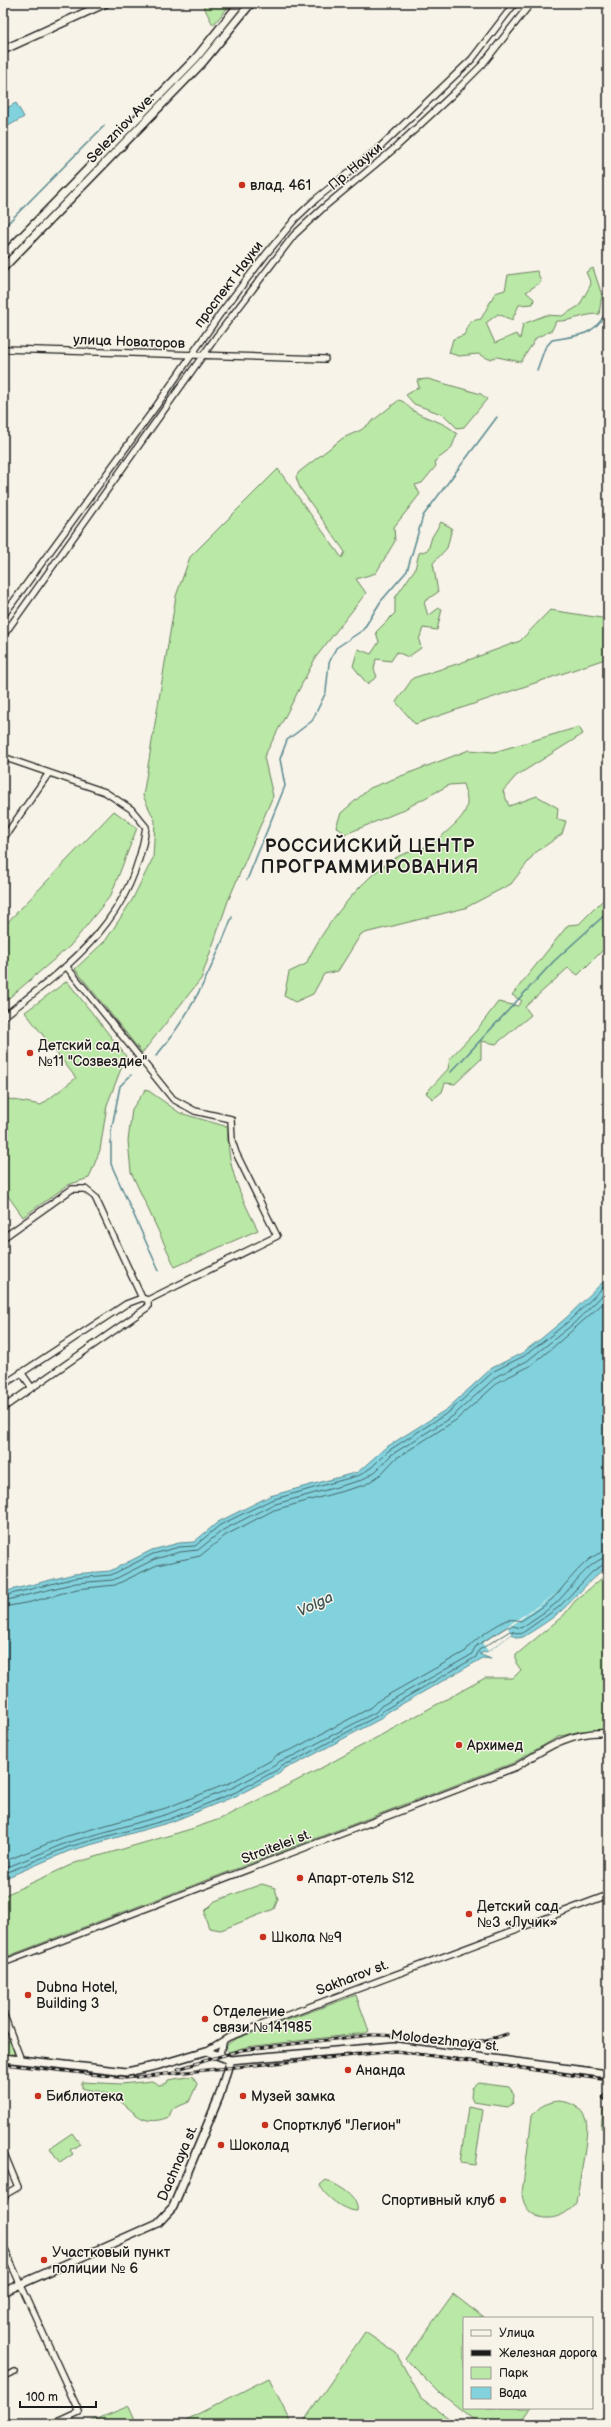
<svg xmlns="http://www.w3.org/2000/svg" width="611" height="2427" font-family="'Balsamiq Sans',sans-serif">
	<rect width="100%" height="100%" fill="#f7f3e8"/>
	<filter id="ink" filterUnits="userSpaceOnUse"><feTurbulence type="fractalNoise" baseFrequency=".025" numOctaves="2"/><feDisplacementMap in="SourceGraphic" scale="8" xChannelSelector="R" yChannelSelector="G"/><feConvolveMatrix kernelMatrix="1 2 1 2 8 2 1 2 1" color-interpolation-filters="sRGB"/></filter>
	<g filter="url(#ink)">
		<path fill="#bae8a6" stroke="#6b8261" d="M 202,3 L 232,3 L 213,25 Z
			M 593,268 L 602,295 L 599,314 C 583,314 571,322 556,321 L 552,330 L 536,338 L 521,362 L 497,357 L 489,359 L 478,354 L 459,356 L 449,353 L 453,339 L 464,335 L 471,321 L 481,319 L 495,293 L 505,290 L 508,275 L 537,271 L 541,282 L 526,292 L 534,299 L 533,304 L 519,305 L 512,320 L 498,314 L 486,323 L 495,343 L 516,334 L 520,339 L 523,324 L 546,315 L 562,316 L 579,306 L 591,284 L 586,272 Z
			M 428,379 L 481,394 L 487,399 L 464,427 L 457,428 L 444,415 L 414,404 L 406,395 L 419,387 L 417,380 Z
			M 399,400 C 406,402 406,405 411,409 C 425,420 444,420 457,434 L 451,449 L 435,461 L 436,466 L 422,483 L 415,485 L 420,494 L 394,527 L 395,541 L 376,573 L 356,579 L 366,593 L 316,657 L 264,757 L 273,796 L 228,901 L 201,979 L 142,1053 L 75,969 L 106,940 L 132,900 L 153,858 L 155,821 L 143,796 L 176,596 L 190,557 L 278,469 L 342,558 L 345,552 L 300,488 L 296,477 L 299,472 L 343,438 L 361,430 Z
			M 441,522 L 452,528 L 447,548 L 433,563 L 438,592 L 424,602 L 428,616 L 439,608 L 442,609 L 437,630 L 423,628 L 419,640 L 421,648 L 408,657 L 397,652 L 391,661 L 376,659 L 374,669 L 377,677 L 367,684 L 353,666 L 358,649 L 371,654 L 379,642 L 376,632 L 395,613 L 395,598 L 415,569 L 419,553 L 428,550 L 432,537 Z
			M 550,610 L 608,619 L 608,658 L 415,724 L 396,702 L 413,678 L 463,662 L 520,641 Z
			M 579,727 L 583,734 L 516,776 L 503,791 L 509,806 L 537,796 L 558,808 L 557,819 L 566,821 L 562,834 L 535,853 L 511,884 L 465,908 L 361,934 L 338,971 L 324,974 L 313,994 L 295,1002 L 284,996 L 289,972 L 306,964 C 323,927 363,875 399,856 C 409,851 421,850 431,844 C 437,841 461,820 464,813 C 470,803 466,794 463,784 L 449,785 L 401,811 L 346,834 L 336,827 L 341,813 L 370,788 L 469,750 L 494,752 Z
			M 114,811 L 137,828 L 111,895 L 70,946 L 3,1003 L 3,927 Z
			M 608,895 L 608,945 L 578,975 L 568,968 L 525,1007 L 531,1015 L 496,1044 L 481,1041 L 481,1059 L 455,1084 L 445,1083 L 442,1092 L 433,1099 L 426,1093 L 448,1069 L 450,1058 L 476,1031 L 498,1002 L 518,1006 L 522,1001 L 512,995 L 568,925 L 579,924 Z
			M 67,981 L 126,1056 L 107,1105 L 100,1150 L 89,1178 L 68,1185 L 23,1217 L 3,1189 L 3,1098 L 41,1105 L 76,1078 L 25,1012 Z
			M 146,1089 L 180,1113 L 228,1127 C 226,1166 241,1197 258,1230 L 175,1267 L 131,1172 L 128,1141 L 132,1109 Z
			M 608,1573 L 608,1731 L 580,1731 L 558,1737 L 513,1763 L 3,1958 L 3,1896 L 75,1863 L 191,1829 L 220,1819 L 314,1772 L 485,1678 L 513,1678 L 521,1670 L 516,1663 L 516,1655 L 564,1615 L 575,1601 Z
			M 262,1884 L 275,1888 L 278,1899 L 274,1909 L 221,1930 L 209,1928 L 205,1917 L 205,1911 L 215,1901 Z
			M 356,1995 L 369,2031 L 366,2033 L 246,2047 L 229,2052 L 225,2046 L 235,2039 Z
			M 3,2033 L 6,2042 L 10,2041 L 15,2052 L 11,2055 L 3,2054 Z
			M 193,2076 L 197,2084 L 189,2102 L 172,2109 L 169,2117 C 139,2129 134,2108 112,2096 C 104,2091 91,2091 82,2088 L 82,2082 L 121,2084 L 152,2081 L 159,2085 L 167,2083 L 168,2080 Z
			M 478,2083 L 509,2087 L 514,2094 L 513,2103 L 508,2107 L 473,2102 L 471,2097 L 472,2088 Z
			M 558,2101 C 571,2102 582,2107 586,2120 C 590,2131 578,2188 576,2203 C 560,2225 524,2224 522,2193 L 532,2116 C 539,2106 546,2103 558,2101 Z
			M 468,2107 L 483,2110 L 475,2165 L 460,2163 Z
			M 603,2110 L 608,2111 L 607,2129 L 601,2128 Z
			M 72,2133 L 80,2144 L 70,2150 L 73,2154 L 60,2163 L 50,2148 Z
			M 326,2180 C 337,2185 360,2196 357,2211 C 344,2211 325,2197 320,2185 Z
			M 453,2294 L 484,2318 L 464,2318 L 464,2408 L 530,2408 L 519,2424 L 479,2424 L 440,2393 L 406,2359 Z
			M 365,2332 L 396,2353 L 421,2398 L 457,2424 L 302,2424 Z
			M 269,2378 L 292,2424 L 178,2424 Z
			M 129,2406 L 137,2424 L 86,2423 L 90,2422 Z"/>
		<path fill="#82d2dd" stroke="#598990" d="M 16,103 L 24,117 L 3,129 L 3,110 Z
			M 608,1277 L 608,1566 C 588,1580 578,1596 561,1611 C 549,1621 536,1629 523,1637 L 518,1638 L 512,1634 L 488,1651 L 479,1654 L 491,1659 L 483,1658 L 386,1713 L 382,1718 L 296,1764 L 284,1768 L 280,1773 L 238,1795 L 171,1822 L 69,1851 L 3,1879 L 3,1592 L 74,1574 L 110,1571 L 152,1550 L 179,1543 L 194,1542 L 218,1522 L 270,1496 L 358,1472 L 385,1448 L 447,1409 L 492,1368 L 522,1353 L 542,1338 L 566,1318 Z"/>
		<path fill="#f7f3e8" d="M 560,1591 L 508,1628 L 512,1634 L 488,1651 L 482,1643 Z"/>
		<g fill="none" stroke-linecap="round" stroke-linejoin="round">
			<path stroke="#456569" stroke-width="1" d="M 3,1596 L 75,1578 L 111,1575 L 153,1554 L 179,1547 L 195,1546 L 220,1525 L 271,1500 L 360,1475 L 372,1467 L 388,1451 L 449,1412 L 494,1371 L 524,1356 L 544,1341 L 569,1321 L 608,1283
				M 3,1601 L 76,1583 L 113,1580 L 155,1559 L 180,1552 L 198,1550 L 223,1530 L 272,1505 L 362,1480 L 376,1471 L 391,1455 L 453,1416 L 497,1376 L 527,1361 L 572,1325 L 608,1290
				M 3,1607 L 31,1602 L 77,1589 L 115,1585 L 157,1565 L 200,1556 L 226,1535 L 274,1510 L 365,1485 L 380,1475 L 395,1459 L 456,1420 L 500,1381 L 530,1366 L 551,1349 L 608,1299
				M 3,1862 L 64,1837 L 166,1808 L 232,1782 L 270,1761 L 277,1755 L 293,1749 L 372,1707 L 379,1700 L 466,1651 C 470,1642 498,1623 508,1620 C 513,1619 517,1620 521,1621 C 531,1614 543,1608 552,1599 C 566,1586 587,1552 608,1551
				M 3,1869 L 66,1843 L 168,1814 L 234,1787 L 274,1766 L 280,1761 L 295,1755 L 376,1712 L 381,1706 L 471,1655 L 476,1646 L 507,1627 L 513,1626 L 521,1628 C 532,1620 544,1613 555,1604 C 568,1593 589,1559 608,1557
				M 3,1874 L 68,1847 L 170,1819 L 236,1792 L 277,1770 L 282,1765 L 296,1760 L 379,1715 L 384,1710 L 476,1657 L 479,1650 L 510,1631 L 521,1634 L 559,1607 L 593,1571 L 608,1562"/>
			<path stroke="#598990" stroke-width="1.5" d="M 608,220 L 608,261
				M 3,228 L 104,126
				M 537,370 L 545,348 L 552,340 C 580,335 595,337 608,308
				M 247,880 L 285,786 L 280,759 L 287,740 L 312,721 L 326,692 L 329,663 L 336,648 L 363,630 L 381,601 L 407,571 L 423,516 L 497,417
				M 156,1056 C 192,1013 212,969 232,917
				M 451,1072 L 554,961 L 608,912
				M 131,1075 L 120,1086 L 111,1132 L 111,1164 L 159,1271"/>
			<defs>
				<path id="minor" d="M 3,349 L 325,359
					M 3,616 L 157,405 L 220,314 L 267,253 L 296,218 L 316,199 L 379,148 L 472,59 L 515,3
					M 3,636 L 216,337 L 294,235 L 324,207 L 395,148 L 453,94 L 482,65 L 531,3
					M 3,757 L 105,792 L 131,809 L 146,827 C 133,919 72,964 3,1017
					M 3,839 L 49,773
					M 66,966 L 173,1099 L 195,1111 L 231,1119 L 232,1141 L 236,1153 L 277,1236 L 148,1300
					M 3,1238 L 72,1189 L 85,1189 L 95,1197 L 142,1298 L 148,1300 L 148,1307 L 3,1408
					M 21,1372 L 32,1388
					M 3,1385 L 126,1304 L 142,1298
					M 3,1963 L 516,1767 C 546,1748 571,1731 608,1733
					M 3,2013 L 21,2060
					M 206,2051 L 229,2037 L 608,1895
					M 222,2056 L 220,2052 L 224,2040
					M 606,2097 L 608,2098
					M 3,2151 L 18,2187 L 6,2194 L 3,2202
					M 3,2246 L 79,2412 L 53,2424
					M 3,2377 L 15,2372"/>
				<path id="major" d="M 3,50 L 106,3
					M 3,256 L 196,58 L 240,3
					M 3,268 L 202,63 L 251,3
					M 3,2058 L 127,2072 L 159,2065 L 206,2051 L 230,2060
					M 230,2060 L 394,2046 L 608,2074
					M 3,2292 L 158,2223 L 173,2207 L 219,2097 L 230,2060"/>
			</defs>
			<use href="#minor" stroke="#1c1c1c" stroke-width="8"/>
			<use href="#major" stroke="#1c1c1c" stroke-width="10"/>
			<use href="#minor" stroke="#f7f3e8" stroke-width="5.5"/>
			<use href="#major" stroke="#f7f3e8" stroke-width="7"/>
			<defs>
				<path id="rail" d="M 3,2064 L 126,2078 L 396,2051 L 608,2080
					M 178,2069 L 241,2050 L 370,2035 C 422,2033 453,2054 507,2034"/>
			</defs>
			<use href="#rail" stroke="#1c1c1c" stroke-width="3"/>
			<use href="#rail" stroke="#f7f3e8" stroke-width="1.5" stroke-dasharray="4.5" stroke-linecap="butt"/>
		</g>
	</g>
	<g fill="#c8321e" stroke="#f7f3e8" stroke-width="1.5">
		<circle cx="242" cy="185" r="4"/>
		<circle cx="30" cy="1053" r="4"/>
		<circle cx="459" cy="1745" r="4"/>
		<circle cx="300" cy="1878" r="4"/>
		<circle cx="469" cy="1914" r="4"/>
		<circle cx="263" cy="1937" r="4"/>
		<circle cx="28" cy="1995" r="4"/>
		<circle cx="205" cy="2019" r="4"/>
		<circle cx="348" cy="2070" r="4"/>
		<circle cx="38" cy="2096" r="4"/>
		<circle cx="243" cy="2096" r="4"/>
		<circle cx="265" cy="2125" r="4"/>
		<circle cx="221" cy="2145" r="4"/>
		<circle cx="503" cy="2200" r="4"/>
		<circle cx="44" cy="2260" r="4"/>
	</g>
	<g text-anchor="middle" stroke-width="3" stroke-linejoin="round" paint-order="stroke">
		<g font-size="14" fill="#1c1c1c" stroke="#f7f3e8">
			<text transform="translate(120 128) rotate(-46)" y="5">Selezniov Ave.</text>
			<text transform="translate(355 166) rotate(-40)" y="5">Пр. Науки</text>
			<text transform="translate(228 284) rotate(-53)" y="5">проспект Науки</text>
			<text transform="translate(129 341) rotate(2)" y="5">улица Новаторов</text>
			<text transform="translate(276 1846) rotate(-21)" y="5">Stroitelei st.</text>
			<text transform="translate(352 1977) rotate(-21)" y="5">Sakharov st.</text>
			<text transform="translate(445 2040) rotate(6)" y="5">Molodezhnaya st.</text>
			<text transform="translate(177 2163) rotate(-67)" y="5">Dachnaya st.</text>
		</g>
		<g font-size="14" fill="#1c1c1c" stroke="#f7f3e8" text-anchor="start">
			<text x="250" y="190">влад. 461</text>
			<text x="38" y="1050">Детский сад<tspan x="38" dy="16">№11 "Созвездие"</tspan></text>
			<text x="467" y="1750">Архимед</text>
			<text x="308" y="1883">Апарт-отель S12</text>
			<text x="477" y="1911">Детский сад<tspan x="477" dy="16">№3 «Лучик»</tspan></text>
			<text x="271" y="1942">Школа №9</text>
			<text x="36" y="1992">Dubna Hotel,<tspan x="36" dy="16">Building 3</tspan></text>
			<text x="213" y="2016">Отделение<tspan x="213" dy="16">связи №141985</tspan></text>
			<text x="356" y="2075">Ананда</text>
			<text x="46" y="2101">Библиотека</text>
			<text x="251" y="2101">Музей замка</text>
			<text x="273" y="2130">Спортклуб "Легион"</text>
			<text x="229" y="2150">Шоколад</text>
			<text x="495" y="2205" text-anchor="end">Спортивный клуб</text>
			<text x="52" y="2257">Участковый пункт<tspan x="52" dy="16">полиции № 6</tspan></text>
		</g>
		<g font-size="15" font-style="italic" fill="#3b5356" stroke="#f7f3e8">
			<text transform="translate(315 1604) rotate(-26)" y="5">Volga</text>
		</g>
		<g font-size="18" font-weight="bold" letter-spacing="1" fill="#1c1c1c" stroke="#f7f3e8">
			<text x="370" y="852">РОССИЙСКИЙ ЦЕНТР<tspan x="370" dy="21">ПРОГРАММИРОВАНИЯ</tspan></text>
		</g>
	</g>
	<rect width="611" height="2427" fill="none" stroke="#f7f3e8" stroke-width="16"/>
	<rect x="8" y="8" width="595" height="2411" fill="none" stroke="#1c1c1c" stroke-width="1.5" filter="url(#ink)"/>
	<rect x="463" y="2317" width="130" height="92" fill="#f7f3e8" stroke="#9f9d96"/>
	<rect x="471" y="2330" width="20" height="6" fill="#f7f3e8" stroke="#9f9d96"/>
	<text x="499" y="2337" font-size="12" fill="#1c1c1c">Улица</text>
	<rect x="471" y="2350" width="20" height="6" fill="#1c1c1c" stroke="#9f9d96"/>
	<text x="499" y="2357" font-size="12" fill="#1c1c1c">Железная дорога</text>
	<rect x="471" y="2367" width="20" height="12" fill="#bae8a6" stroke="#9f9d96"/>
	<text x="499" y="2377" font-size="12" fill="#1c1c1c">Парк</text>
	<rect x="471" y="2387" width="20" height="12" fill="#82d2dd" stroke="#9f9d96"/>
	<text x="499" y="2397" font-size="12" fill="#1c1c1c">Вода</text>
	<path d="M20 2401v6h76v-6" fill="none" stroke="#1c1c1c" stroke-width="2"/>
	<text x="26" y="2401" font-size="12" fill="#1c1c1c" stroke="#f7f3e8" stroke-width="3" paint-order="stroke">100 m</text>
</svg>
